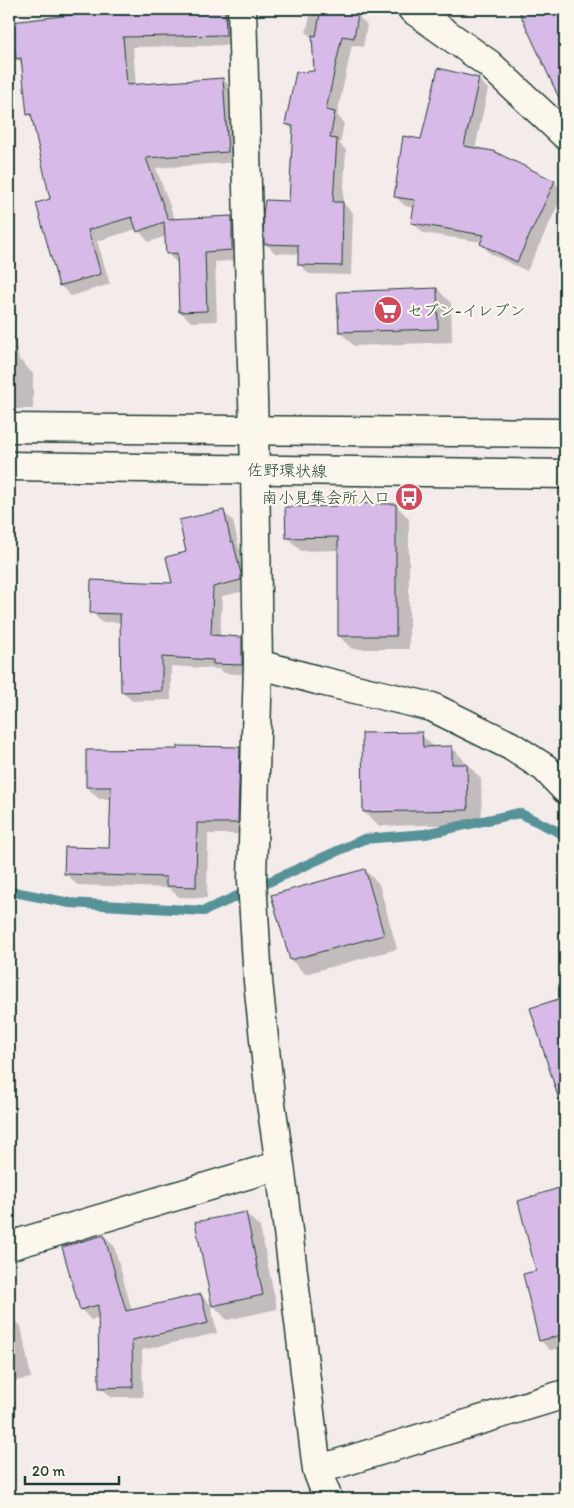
<svg xmlns="http://www.w3.org/2000/svg" width="574" height="1508" font-family="Itim,'Klee One',sans-serif">
	<rect width="100%" height="100%" fill="#f4ebeb"/>
	<filter id="ink" filterUnits="userSpaceOnUse"><feTurbulence type="fractalNoise" baseFrequency=".02" numOctaves="2"/><feDisplacementMap in="SourceGraphic" scale="10" xChannelSelector="R" yChannelSelector="G"/><feConvolveMatrix kernelMatrix="1 2 1 2 8 2 1 2 1" color-interpolation-filters="sRGB"/></filter>
	<g filter="url(#ink)">
		<path fill="#0003" d="M 87,9 L 231,9 L 236,45 L 133,47 L 136,86 L 223,79 L 233,90 L 238,162 L 156,168 L 175,220 L 232,217 L 242,228 L 242,260 L 215,262 L 217,321 L 191,322 L 180,311 L 178,264 L 167,253 L 166,236 L 149,242 L 137,229 L 97,241 L 110,284 L 71,296 L 60,285 L 51,200 L 33,119 L 28,114 L 23,65 L 17,59 L 86,14 Z
			M 312,9 L 335,9 L 335,11 L 357,15 L 367,25 L 363,47 L 352,45 L 337,115 L 344,123 L 340,144 L 346,150 L 343,203 L 353,213 L 351,275 L 309,274 L 299,264 L 299,254 L 275,253 L 266,244 L 290,202 L 294,131 L 286,124 L 315,72 L 314,40 L 306,32 Z
			M 520,9 L 562,9 L 565,16 L 565,104 Z
			M 478,79 L 488,89 L 475,149 L 554,182 L 564,192 L 527,271 L 491,254 L 481,244 L 482,242 L 423,233 L 413,222 L 415,208 L 405,206 L 395,196 L 422,140 Z
			M 437,289 L 451,303 L 452,342 L 354,346 L 340,332 Z
			M 9,309 L 19,361 L 21,361 L 33,374 L 33,409 L 9,409 Z
			M 396,505 L 409,519 L 409,649 L 352,649 L 339,636 L 339,550 L 301,551 L 287,537 Z
			M 224,512 L 233,521 L 239,548 L 243,552 L 250,590 L 222,596 L 220,637 L 241,638 L 251,648 L 251,675 L 224,673 L 219,669 L 171,666 L 171,700 L 132,701 L 122,691 L 121,622 L 101,622 L 92,612 L 173,584 L 188,553 Z
			M 421,734 L 435,748 L 452,747 L 481,779 L 482,824 L 379,826 L 364,812 Z
			M 240,748 L 251,760 L 249,834 L 208,834 L 207,898 L 179,897 L 169,888 L 77,885 L 66,873 L 110,849 L 112,799 L 99,799 L 87,787 Z
			M 365,870 L 379,884 L 397,949 L 305,974 L 291,960 L 273,895 Z
			M 565,998 L 565,1085 L 561,1073 L 531,1009 Z
			M 565,1188 L 565,1347 L 550,1350 L 540,1340 L 538,1272 L 519,1202 Z
			M 245,1213 L 260,1227 L 277,1309 L 227,1320 L 213,1305 Z
			M 104,1236 L 114,1246 L 132,1311 L 201,1295 L 211,1305 L 217,1333 L 142,1350 L 143,1397 L 111,1397 L 101,1387 L 99,1317 L 91,1320 L 81,1309 Z
			M 11,1316 L 21,1326 L 31,1378 L 9,1382 L 9,1317 Z"/>
		<g fill="none" stroke-linecap="round" stroke-linejoin="round">
			<path stroke="#589299" stroke-width="10" d="M 9,891 L 70,903 L 204,911 L 364,839 L 425,834 L 519,813 L 565,835"/>
		</g>
		<path fill="#d7bae7" stroke="#1f3d34" d="M 123,9 L 225,9 L 226,35 L 123,37 L 127,85 L 223,78 L 228,152 L 146,158 L 168,219 L 232,216 L 232,250 L 205,252 L 207,311 L 179,312 L 177,253 L 166,254 L 164,222 L 137,232 L 132,217 L 88,230 L 101,274 L 59,286 L 36,203 L 50,199 L 31,114 L 27,115 L 21,58 L 16,59 L 11,22 Z
			M 321,9 L 358,14 L 354,38 L 342,36 L 326,110 L 335,112 L 330,138 L 337,139 L 333,202 L 343,202 L 342,266 L 298,265 L 298,245 L 264,244 L 263,214 L 265,200 L 289,201 L 293,126 L 285,124 L 296,72 L 314,71 L 312,35 L 316,36 Z
			M 518,9 L 558,9 L 565,25 L 565,111 Z
			M 438,68 L 479,78 L 464,146 L 493,151 L 555,181 L 517,262 L 480,244 L 484,235 L 411,223 L 415,200 L 394,197 L 403,136 L 421,139 Z
			M 437,288 L 438,329 L 339,332 L 337,292 Z
			M 338,503 L 396,504 L 396,636 L 338,636 L 338,537 L 286,538 L 285,507 L 338,506 Z
			M 224,510 L 231,542 L 233,541 L 241,574 L 241,580 L 213,587 L 211,635 L 242,637 L 242,665 L 213,664 L 213,660 L 162,657 L 162,691 L 121,692 L 120,614 L 90,613 L 91,580 L 172,583 L 166,557 L 186,552 L 179,520 Z
			M 422,732 L 423,747 L 452,746 L 452,764 L 467,764 L 468,810 L 363,812 L 362,733 Z
			M 178,746 L 240,747 L 238,823 L 197,823 L 196,887 L 166,886 L 166,877 L 64,874 L 65,847 L 109,848 L 111,787 L 86,787 L 86,750 L 178,749 Z
			M 365,869 L 384,935 L 290,960 L 271,895 Z
			M 565,997 L 565,1103 L 560,1103 L 530,1008 Z
			M 565,1186 L 565,1334 L 539,1341 L 523,1274 L 536,1271 L 518,1201 Z
			M 246,1212 L 263,1295 L 212,1306 L 195,1222 Z
			M 104,1235 L 126,1311 L 201,1294 L 208,1323 L 132,1340 L 133,1387 L 99,1388 L 98,1305 L 80,1310 L 62,1247 Z"/>
		<g fill="none" stroke-linecap="round" stroke-linejoin="round">
			<defs>
				<path id="street" d="M 242,9 L 255,469 L 258,664 L 252,880 L 258,981 L 270,1097 L 280,1165 L 317,1470 L 328,1499
					M 412,9 L 489,64 L 565,135
					M 258,664 L 317,680 L 432,707 L 511,746 L 545,768 L 565,789
					M 9,1246 L 280,1165
					M 317,1470 L 565,1394"/>
				<path id="secondary" d="M 9,428 L 565,433
					M 9,466 L 565,474"/>
			</defs>
			<use href="#street" stroke="#1f3d34" stroke-width="31"/>
			<use href="#secondary" stroke="#1f3d34" stroke-width="31"/>
			<use href="#street" stroke="#fbf7ec" stroke-width="28"/>
			<use href="#secondary" stroke="#fbf7ec" stroke-width="28"/>
		</g>
	</g>
	<defs>
		<symbol id="supermarket-disc" viewBox="-11 -11 22 22"><circle r="9.5" fill="#d1495b" stroke="#fbf7ec"/><path d="M-6-5.5h2.5l.6 2H6L4.5 2H-2.5L-4.4-4H-6ZM-1.5 3.2a1.3 1.3 0 1 0 .1 0ZM3 3.2a1.3 1.3 0 1 0 .1 0Z" fill="#fff"/></symbol>
		<symbol id="bus-disc" viewBox="-11 -11 22 22"><circle r="9.5" fill="#d1495b" stroke="#fbf7ec"/><path d="M-5-6H5V4H4V6H2V4H-2V6H-4V4H-5ZM-3.5-4V0h7V-4ZM-3.5 1.2v1.5H-2V1.2ZM2 1.2v1.5H3.5V1.2Z" fill="#fff"/></symbol>
	</defs>
	<g fill-rule="evenodd">
		<use href="#supermarket-disc" x="372" y="294" width="32" height="32"/>
		<use href="#bus-disc" x="393" y="481" width="32" height="32"/>
	</g>
	<g text-anchor="middle" stroke-width="4.5" stroke-linejoin="round" paint-order="stroke">
		<g font-size="16" fill="#1f3d34" stroke="#fbf7ec" text-anchor="start">
			<text x="407" y="316">セブン-イレブン</text>
			<text x="390" y="503" text-anchor="end">南小見集会所入口</text>
		</g>
		<g font-size="16" fill="#1f3d34" stroke="#fbf7ec">
			<text transform="translate(287 470) rotate(1)" y="6">佐野環状線</text>
		</g>
	</g>
	<rect width="574" height="1508" fill="none" stroke="#fbf7ec" stroke-width="30"/>
	<rect x="15" y="15" width="544" height="1478" fill="none" stroke="#1f3d34" stroke-width="2" filter="url(#ink)"/>
	<path d="M25 1476v8h94v-8" fill="none" stroke="#1f3d34" stroke-width="2.5"/>
	<text x="32" y="1476" font-size="15" fill="#1f3d34" stroke="#fbf7ec" stroke-width="4" paint-order="stroke">20 m</text>
</svg>
